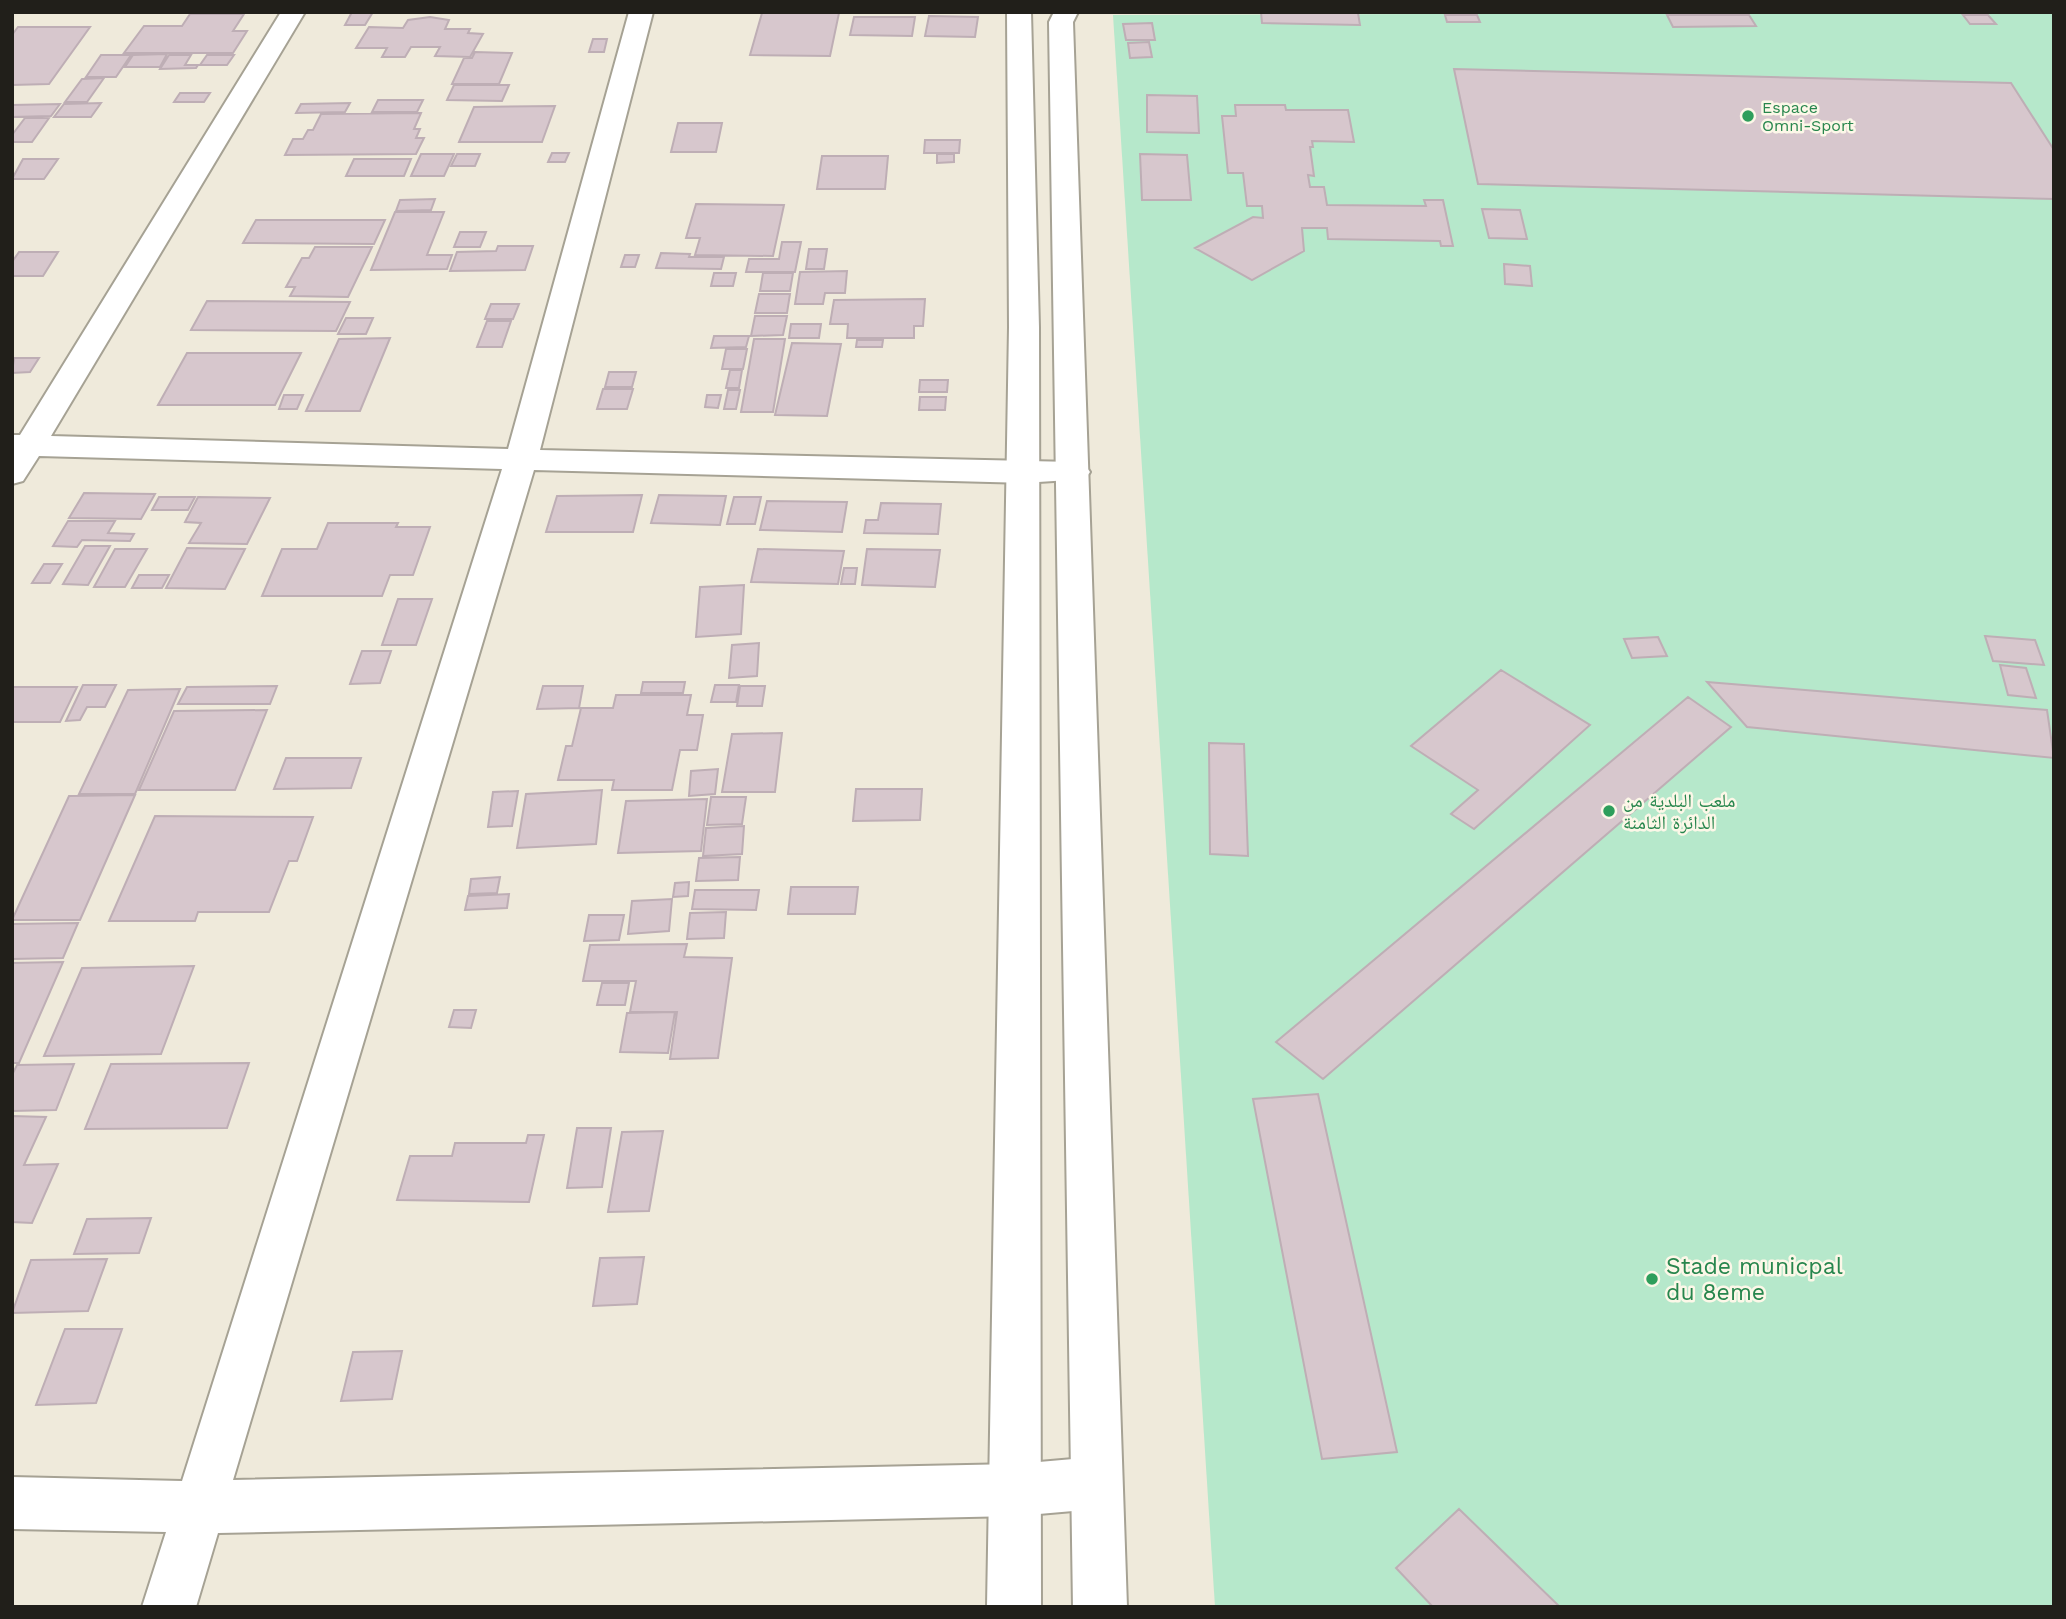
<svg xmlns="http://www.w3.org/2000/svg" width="2066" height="1619" font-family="'Work Sans','Noto Naskh Arabic',sans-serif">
	<rect width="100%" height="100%" fill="#efeadb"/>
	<path fill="#b6e8cb" d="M 2054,12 L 2054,1607 L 1215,1607 L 1113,15 Z"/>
	<path fill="#d7c7cd" stroke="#beaeb5" stroke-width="2" d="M 352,12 L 373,12 L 365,25 L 345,25 Z
		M 1261,12 L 1358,13 L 1360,25 L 1262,23 Z
		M 762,13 L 839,13 L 830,56 L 750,55 Z
		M 190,14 L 244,14 L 233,31 L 247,31 L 233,53 L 124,53 L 144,26 L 182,26 Z
		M 1445,15 L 1477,15 L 1480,22 L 1447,22 Z
		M 1667,15 L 1749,15 L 1756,26 L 1673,27 Z
		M 1963,15 L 1988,15 L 1996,24 L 1970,24 Z
		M 929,16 L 978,17 L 975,37 L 925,36 Z
		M 430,17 L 449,20 L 445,29 L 470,29 L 468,33 L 483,34 L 470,57 L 435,56 L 440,47 L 411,47 L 405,57 L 382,57 L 387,48 L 356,48 L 369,27 L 403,28 L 408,20 Z
		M 854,17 L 915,17 L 912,36 L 850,35 Z
		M 1152,23 L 1155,40 L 1126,40 L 1123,24 Z
		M 18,27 L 90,27 L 49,84 L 12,85 L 12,35 Z
		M 593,39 L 607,39 L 604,52 L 589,52 Z
		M 1149,42 L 1152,57 L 1130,58 L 1128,43 Z
		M 475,52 L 512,53 L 499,84 L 452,84 L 464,58 L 472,58 Z
		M 167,54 L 160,67 L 125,67 L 133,55 Z
		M 101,55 L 131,55 L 116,77 L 86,77 Z
		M 169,55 L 191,55 L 185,65 L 198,65 L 196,68 L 160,69 Z
		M 207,55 L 234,55 L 227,65 L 200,65 Z
		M 1454,69 L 2011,83 L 2054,150 L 2054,199 L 1478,184 Z
		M 104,78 L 87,102 L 65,102 L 82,79 Z
		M 454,85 L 509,85 L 502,101 L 447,100 Z
		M 180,93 L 210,93 L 204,102 L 174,102 Z
		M 1147,95 L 1197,96 L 1199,133 L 1147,132 Z
		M 378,100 L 423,100 L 417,112 L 372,112 Z
		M 101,103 L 91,117 L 54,117 L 64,104 Z
		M 350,103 L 345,112 L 296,113 L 301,104 Z
		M 60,104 L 51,116 L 12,117 L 12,105 Z
		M 1235,105 L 1285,105 L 1286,110 L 1348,110 L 1354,142 L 1312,141 L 1313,147 L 1310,147 L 1314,176 L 1308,175 L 1310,187 L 1324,187 L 1327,205 L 1426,206 L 1424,200 L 1443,200 L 1453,246 L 1441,246 L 1440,241 L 1328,239 L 1327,228 L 1302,228 L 1304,251 L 1252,280 L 1195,248 L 1253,217 L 1263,218 L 1262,206 L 1247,206 L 1243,173 L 1228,173 L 1222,116 L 1236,116 Z
		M 555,106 L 542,142 L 459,142 L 474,107 Z
		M 421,113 L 414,129 L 420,129 L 416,138 L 424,138 L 416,154 L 285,155 L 293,139 L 303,139 L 308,130 L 313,130 L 321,114 Z
		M 25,118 L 49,118 L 32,142 L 12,142 L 12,135 Z
		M 678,123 L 722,123 L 716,152 L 671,152 Z
		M 925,140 L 960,140 L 959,153 L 924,153 Z
		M 552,153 L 569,153 L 565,162 L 548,162 Z
		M 421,154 L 454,154 L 444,176 L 411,176 Z
		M 457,154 L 480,154 L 475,166 L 451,166 Z
		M 937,154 L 954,154 L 954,162 L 937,163 Z
		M 1140,154 L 1187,155 L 1191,200 L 1142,200 Z
		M 822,156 L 888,156 L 885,189 L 817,189 Z
		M 23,159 L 58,159 L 44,179 L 12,179 Z
		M 354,159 L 411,159 L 404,176 L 346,176 Z
		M 435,199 L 431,210 L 396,211 L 400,200 Z
		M 696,204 L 784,205 L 773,256 L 695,255 L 700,238 L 686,238 Z
		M 1482,209 L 1520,210 L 1527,239 L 1489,238 Z
		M 395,212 L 444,212 L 427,255 L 452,255 L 447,269 L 371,270 Z
		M 256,220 L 385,220 L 374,244 L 243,243 Z
		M 460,232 L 486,232 L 480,247 L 454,247 Z
		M 782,242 L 801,242 L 795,272 L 746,272 L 749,259 L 779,259 Z
		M 498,246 L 533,246 L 525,270 L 450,271 L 457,252 L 496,251 Z
		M 315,247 L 372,247 L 348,297 L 290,296 L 295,287 L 286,287 L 302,258 L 309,258 Z
		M 809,249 L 827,249 L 824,269 L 806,269 Z
		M 19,252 L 58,252 L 43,276 L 12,276 L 12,262 Z
		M 661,253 L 690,254 L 689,257 L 724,257 L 721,269 L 656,268 Z
		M 625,255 L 639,255 L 635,267 L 621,267 Z
		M 1504,264 L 1530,266 L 1532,286 L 1505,284 Z
		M 847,271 L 845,293 L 825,293 L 823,304 L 795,304 L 800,272 Z
		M 714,273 L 736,273 L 733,286 L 711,286 Z
		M 763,273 L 793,273 L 790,291 L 760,291 Z
		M 759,294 L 790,294 L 787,313 L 755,313 Z
		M 925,299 L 923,326 L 914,326 L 914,338 L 847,338 L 848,324 L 830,324 L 834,300 Z
		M 207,301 L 350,302 L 336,331 L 191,330 Z
		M 491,304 L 519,304 L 513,319 L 485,319 Z
		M 755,316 L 787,316 L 783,335 L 751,336 Z
		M 346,318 L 373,318 L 366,334 L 338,334 Z
		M 487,321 L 511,321 L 502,347 L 477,347 Z
		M 791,324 L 821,324 L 819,338 L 789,338 Z
		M 714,336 L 749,336 L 746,347 L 711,348 Z
		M 390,338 L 360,411 L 306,411 L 339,339 Z
		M 754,339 L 785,339 L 773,412 L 741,412 Z
		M 857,340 L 883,340 L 882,347 L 856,347 Z
		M 792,343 L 841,344 L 827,416 L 775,415 Z
		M 726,349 L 747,349 L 743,369 L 722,369 Z
		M 187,353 L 301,353 L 275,405 L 158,405 Z
		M 14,358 L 39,358 L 30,372 L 12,373 Z
		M 730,370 L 742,370 L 739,388 L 726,388 Z
		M 609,372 L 636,372 L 632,387 L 605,387 Z
		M 920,380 L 948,380 L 947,392 L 919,392 Z
		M 603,389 L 633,389 L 627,409 L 597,409 Z
		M 728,390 L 740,390 L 736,409 L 724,409 Z
		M 284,395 L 303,395 L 297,409 L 279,409 Z
		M 707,395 L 721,395 L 718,408 L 705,407 Z
		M 920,397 L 946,397 L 945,410 L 919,410 Z
		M 84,493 L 155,494 L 141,519 L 69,518 Z
		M 642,495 L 633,532 L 546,532 L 557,496 Z
		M 659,495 L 726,496 L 720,525 L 651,523 Z
		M 159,497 L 195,497 L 188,510 L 152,510 Z
		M 198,497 L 270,498 L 247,544 L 189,543 L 201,523 L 185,522 Z
		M 734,497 L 761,497 L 755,524 L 727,524 Z
		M 767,501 L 847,502 L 842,532 L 760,530 Z
		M 881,503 L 941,504 L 938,534 L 864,533 L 866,520 L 878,520 Z
		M 68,521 L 115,521 L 108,533 L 134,534 L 130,541 L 82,540 L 77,547 L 53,546 Z
		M 328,523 L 398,523 L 396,527 L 430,527 L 413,575 L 390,575 L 382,596 L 262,596 L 282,549 L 317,549 Z
		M 85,546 L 110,546 L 88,585 L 63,584 Z
		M 187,548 L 245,549 L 225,589 L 166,588 Z
		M 115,549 L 147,549 L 125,587 L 94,587 Z
		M 758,549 L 844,551 L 838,584 L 751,582 Z
		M 867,549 L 940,550 L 935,587 L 862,585 Z
		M 44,564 L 62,564 L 50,583 L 32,583 Z
		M 844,568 L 857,568 L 855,584 L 841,584 Z
		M 139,575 L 169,575 L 162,588 L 132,588 Z
		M 744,585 L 741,634 L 696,637 L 700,587 Z
		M 398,599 L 432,599 L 416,645 L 382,645 Z
		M 1985,636 L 2035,640 L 2044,665 L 1993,661 Z
		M 1658,637 L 1667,656 L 1632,658 L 1624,639 Z
		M 759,643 L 757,676 L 729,678 L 732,645 Z
		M 362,651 L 391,651 L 380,683 L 350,684 Z
		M 2000,665 L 2026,668 L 2036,698 L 2008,695 Z
		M 1501,670 L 1590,725 L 1474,829 L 1451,814 L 1478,790 L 1411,746 Z
		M 643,682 L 685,682 L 683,693 L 641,693 Z
		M 1707,682 L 2047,710 L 2054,758 L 1747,727 Z
		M 83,685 L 116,685 L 105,707 L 87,707 L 80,720 L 66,721 Z
		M 715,685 L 739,685 L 736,702 L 711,702 Z
		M 277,686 L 270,704 L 178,704 L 187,687 Z
		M 543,686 L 583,686 L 579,708 L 537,709 Z
		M 740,686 L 765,686 L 762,706 L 737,706 Z
		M 12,687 L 77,687 L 60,722 L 12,722 Z
		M 180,689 L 135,794 L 79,794 L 128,690 Z
		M 616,695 L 691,695 L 687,715 L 703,715 L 697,750 L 680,750 L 672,790 L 612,790 L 614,780 L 558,780 L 566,746 L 572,746 L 581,708 L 613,708 Z
		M 1688,697 L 1731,727 L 1323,1079 L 1276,1042 Z
		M 267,710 L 235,790 L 139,790 L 174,711 Z
		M 782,733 L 775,792 L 722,792 L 732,734 Z
		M 1209,743 L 1244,744 L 1248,856 L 1210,854 Z
		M 286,758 L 361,758 L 351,788 L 274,789 Z
		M 718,769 L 715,794 L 689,796 L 691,771 Z
		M 856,789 L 922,789 L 920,820 L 853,821 Z
		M 602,790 L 596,844 L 517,848 L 526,794 Z
		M 518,791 L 512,826 L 488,827 L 493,792 Z
		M 135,795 L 80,920 L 12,920 L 69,796 Z
		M 711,797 L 746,797 L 742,824 L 707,825 Z
		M 707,799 L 701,851 L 618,853 L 626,801 Z
		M 155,816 L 313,817 L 297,861 L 289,861 L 269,912 L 198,912 L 195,921 L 109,921 Z
		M 744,826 L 742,854 L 703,856 L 706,828 Z
		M 740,857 L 738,880 L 696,881 L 699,858 Z
		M 500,877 L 497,893 L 469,894 L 471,879 Z
		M 689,882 L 688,896 L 673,897 L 675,883 Z
		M 791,887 L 858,887 L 855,914 L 788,914 Z
		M 695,890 L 759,890 L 756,910 L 692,909 Z
		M 509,894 L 507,908 L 465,910 L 468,896 Z
		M 672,899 L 669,931 L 628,934 L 632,901 Z
		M 726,912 L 724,938 L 687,939 L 690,913 Z
		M 589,915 L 624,915 L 619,940 L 584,941 Z
		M 78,923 L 63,958 L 12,959 L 12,924 Z
		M 687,944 L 684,957 L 732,958 L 718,1058 L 670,1059 L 677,1012 L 630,1012 L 636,981 L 583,981 L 590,945 Z
		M 63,962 L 19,1063 L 12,1063 L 12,963 Z
		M 194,966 L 161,1054 L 44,1056 L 82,968 Z
		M 602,983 L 629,983 L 625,1005 L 597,1005 Z
		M 454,1010 L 476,1010 L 471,1028 L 449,1027 Z
		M 675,1012 L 668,1053 L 620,1052 L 627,1013 Z
		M 249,1063 L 227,1128 L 85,1129 L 111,1064 Z
		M 74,1064 L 56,1110 L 12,1111 L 12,1075 L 17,1065 Z
		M 1318,1094 L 1397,1452 L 1322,1459 L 1253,1099 Z
		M 12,1116 L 46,1117 L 24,1165 L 58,1164 L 32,1223 L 12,1222 Z
		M 577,1128 L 611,1128 L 602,1187 L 567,1188 Z
		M 663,1131 L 649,1211 L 608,1212 L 622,1132 Z
		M 528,1135 L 544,1135 L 529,1202 L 397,1200 L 410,1156 L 452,1156 L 455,1143 L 526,1143 Z
		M 151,1218 L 139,1253 L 74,1254 L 87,1219 Z
		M 644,1257 L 637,1304 L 593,1306 L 600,1258 Z
		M 107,1259 L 88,1311 L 12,1313 L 31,1260 Z
		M 65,1329 L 122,1329 L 96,1403 L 36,1405 Z
		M 402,1351 L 392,1399 L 341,1401 L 353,1352 Z
		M 1459,1509 L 1560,1607 L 1433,1607 L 1396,1568 Z"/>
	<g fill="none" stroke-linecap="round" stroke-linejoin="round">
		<defs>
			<path id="street" d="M 281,12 L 305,12 L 51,436 L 508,449 L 629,12 L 653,12 L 540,450 L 1074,462 L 1085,465 L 1090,472 L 1085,479 L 1023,483 L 534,470 L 233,1480 L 1015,1464 L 1096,1457 L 1114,1465 L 1122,1483 L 1114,1501 L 1096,1509 L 1015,1516 L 218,1533 L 196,1607 L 142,1607 L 166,1532 L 12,1529 L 12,1477 L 182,1481 L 502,469 L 39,456 L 23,481 L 12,484 L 12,435 L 20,435 Z"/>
			<path id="secondary" d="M 1007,12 L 1031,12 L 1039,327 L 1041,1607 L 987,1607 L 1009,327 Z
				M 1054,12 L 1078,12 L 1073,22 L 1127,1607 L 1073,1607 L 1049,22 Z"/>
		</defs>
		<use href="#street" stroke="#a6a294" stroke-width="4"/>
		<use href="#secondary" stroke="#a6a294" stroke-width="4"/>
		<use href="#street" fill="#fff" fill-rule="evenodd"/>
		<use href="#secondary" fill="#fff" fill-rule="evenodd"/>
	</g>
	<g fill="#2e9e5b" stroke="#fcf7e8" stroke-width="2.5">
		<circle cx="1748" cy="116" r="7"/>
		<circle cx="1609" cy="811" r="7"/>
		<circle cx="1652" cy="1279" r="7"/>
	</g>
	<g text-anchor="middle" stroke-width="5" stroke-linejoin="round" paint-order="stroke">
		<g font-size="16" fill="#27864d" stroke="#fcf7e8" text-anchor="start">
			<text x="1762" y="113">Espace<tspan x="1762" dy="18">Omni-Sport</tspan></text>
		</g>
		<g font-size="19" fill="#27864d" stroke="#fcf7e8" text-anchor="start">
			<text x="1623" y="807">ملعب البلدية من<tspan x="1623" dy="22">الدائرة الثامنة</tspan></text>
		</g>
		<g font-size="23" fill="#27864d" stroke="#fcf7e8" text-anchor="start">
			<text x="1666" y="1274">Stade municpal<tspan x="1666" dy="26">du 8eme</tspan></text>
		</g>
	</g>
	<rect width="2066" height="1619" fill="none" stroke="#211f1a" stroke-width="28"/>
</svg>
